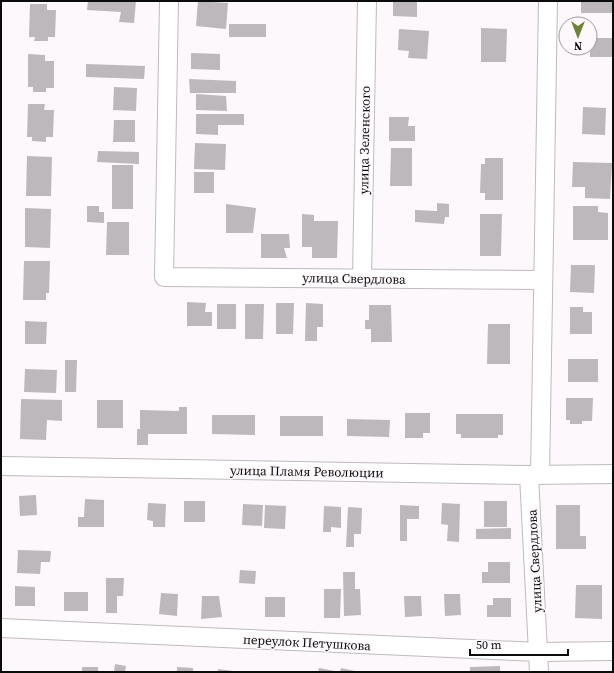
<svg xmlns="http://www.w3.org/2000/svg" width="614" height="673" font-family="'Source Serif 4',serif">
	<rect width="100%" height="100%" fill="#fdf8fc"/>
	<path fill="#bdb8bc" d="M 88,1 L 136,1 L 134,23 L 119,22 L 121,12 L 87,10 Z
		M 198,1 L 228,3 L 226,29 L 196,26 Z
		M 393,1 L 417,1 L 417,17 L 393,16 Z
		M 581,1 L 613,1 L 613,13 L 581,13 Z
		M 30,4 L 47,4 L 47,10 L 56,10 L 55,37 L 48,37 L 48,41 L 34,41 L 35,37 L 29,37 Z
		M 229,24 L 266,24 L 266,37 L 229,37 Z
		M 481,28 L 507,29 L 506,62 L 481,62 Z
		M 399,29 L 429,31 L 427,59 L 408,58 L 409,51 L 398,50 Z
		M 590,38 L 613,38 L 613,57 L 590,57 Z
		M 191,53 L 220,54 L 220,70 L 191,69 Z
		M 28,54 L 45,55 L 45,61 L 54,61 L 54,88 L 46,88 L 46,92 L 33,92 L 33,87 L 28,87 Z
		M 86,64 L 145,66 L 144,79 L 86,77 Z
		M 189,79 L 236,81 L 236,93 L 190,93 Z
		M 114,87 L 137,88 L 136,111 L 113,110 Z
		M 196,94 L 226,96 L 227,111 L 196,110 Z
		M 28,104 L 45,104 L 44,110 L 54,110 L 53,137 L 46,137 L 46,142 L 32,141 L 32,137 L 27,137 Z
		M 583,107 L 606,108 L 605,135 L 582,134 Z
		M 196,114 L 244,114 L 244,125 L 218,125 L 218,135 L 196,134 Z
		M 389,117 L 409,117 L 408,126 L 415,126 L 415,141 L 389,141 Z
		M 114,120 L 135,120 L 135,142 L 113,142 Z
		M 195,143 L 226,144 L 225,170 L 194,169 Z
		M 391,148 L 412,148 L 412,186 L 390,186 Z
		M 98,151 L 139,152 L 139,164 L 97,162 Z
		M 27,156 L 52,157 L 51,196 L 26,196 Z
		M 485,158 L 503,158 L 503,200 L 485,200 L 485,193 L 480,193 L 481,164 L 485,164 Z
		M 573,162 L 612,163 L 610,199 L 585,198 L 585,187 L 572,187 Z
		M 112,165 L 133,165 L 133,209 L 112,209 Z
		M 194,172 L 214,172 L 214,193 L 194,193 Z
		M 437,203 L 449,204 L 449,217 L 445,217 L 444,224 L 415,222 L 415,210 L 437,211 Z
		M 226,204 L 256,208 L 253,233 L 226,233 Z
		M 87,206 L 99,206 L 99,212 L 104,212 L 104,223 L 87,222 Z
		M 573,206 L 598,206 L 598,212 L 608,213 L 608,240 L 573,240 Z
		M 25,208 L 51,209 L 50,248 L 25,247 Z
		M 302,214 L 314,215 L 314,221 L 338,221 L 337,258 L 312,258 L 312,247 L 302,247 Z
		M 480,214 L 502,214 L 501,256 L 480,256 Z
		M 107,222 L 129,222 L 129,255 L 106,255 Z
		M 261,234 L 289,234 L 290,248 L 284,248 L 287,258 L 261,258 Z
		M 24,261 L 50,261 L 49,293 L 46,293 L 46,300 L 23,300 Z
		M 571,265 L 595,265 L 594,293 L 570,292 Z
		M 187,302 L 206,303 L 205,312 L 212,312 L 212,326 L 187,326 Z
		M 276,303 L 294,303 L 293,334 L 276,334 Z
		M 306,303 L 323,304 L 323,327 L 317,327 L 317,341 L 305,341 Z
		M 217,304 L 236,304 L 236,329 L 217,329 Z
		M 245,304 L 264,304 L 263,339 L 245,339 Z
		M 369,305 L 391,305 L 392,342 L 371,342 L 371,329 L 365,329 L 365,320 L 369,320 Z
		M 570,307 L 583,307 L 583,312 L 592,312 L 592,334 L 570,334 Z
		M 25,321 L 47,322 L 46,344 L 25,344 Z
		M 488,324 L 510,324 L 510,364 L 487,364 Z
		M 568,359 L 598,359 L 598,382 L 568,382 Z
		M 65,360 L 77,360 L 76,392 L 65,392 Z
		M 25,369 L 57,370 L 56,393 L 24,392 Z
		M 566,398 L 593,398 L 592,421 L 582,421 L 582,424 L 570,424 L 570,420 L 566,420 Z
		M 21,399 L 62,400 L 62,421 L 47,420 L 46,440 L 20,439 Z
		M 97,400 L 123,400 L 123,428 L 97,428 Z
		M 179,407 L 187,407 L 187,434 L 148,434 L 148,445 L 137,445 L 137,429 L 140,429 L 140,410 L 179,411 Z
		M 405,413 L 430,413 L 430,433 L 423,433 L 423,438 L 405,438 Z
		M 456,414 L 503,414 L 503,435 L 498,435 L 498,438 L 461,438 L 461,434 L 456,434 Z
		M 212,415 L 255,415 L 255,435 L 212,434 Z
		M 280,416 L 323,416 L 323,436 L 280,436 Z
		M 347,419 L 390,420 L 389,437 L 347,436 Z
		M 36,495 L 37,515 L 20,516 L 19,496 Z
		M 85,499 L 104,500 L 104,527 L 78,527 L 78,517 L 84,517 Z
		M 184,501 L 205,501 L 205,522 L 184,522 Z
		M 484,501 L 507,501 L 507,527 L 484,527 Z
		M 148,503 L 166,504 L 165,527 L 153,527 L 153,521 L 147,520 Z
		M 442,503 L 460,504 L 459,542 L 447,541 L 448,525 L 441,524 Z
		M 243,504 L 263,505 L 262,526 L 242,525 Z
		M 265,505 L 286,506 L 285,529 L 264,528 Z
		M 400,505 L 419,506 L 419,519 L 407,519 L 407,541 L 400,541 Z
		M 556,505 L 580,505 L 580,536 L 586,536 L 586,549 L 556,549 Z
		M 324,506 L 341,507 L 341,528 L 331,527 L 331,532 L 323,532 Z
		M 348,507 L 362,508 L 361,534 L 354,534 L 354,547 L 346,547 Z
		M 511,528 L 511,539 L 476,539 L 476,529 Z
		M 18,550 L 51,551 L 50,562 L 41,562 L 40,574 L 17,573 Z
		M 488,562 L 510,562 L 510,583 L 482,583 L 482,572 L 488,572 Z
		M 240,570 L 256,571 L 255,584 L 239,583 Z
		M 343,572 L 355,572 L 355,589 L 360,589 L 361,615 L 344,616 Z
		M 106,578 L 124,578 L 123,596 L 117,596 L 117,613 L 106,613 Z
		M 576,585 L 602,585 L 602,619 L 575,618 Z
		M 15,586 L 35,587 L 35,606 L 15,606 Z
		M 324,589 L 341,589 L 340,618 L 324,618 Z
		M 64,592 L 88,592 L 88,611 L 64,611 Z
		M 161,593 L 178,594 L 177,616 L 159,614 Z
		M 444,594 L 460,594 L 461,615 L 445,616 Z
		M 202,596 L 219,596 L 222,617 L 201,619 Z
		M 404,596 L 421,596 L 422,616 L 405,617 Z
		M 265,597 L 285,597 L 285,617 L 265,617 Z
		M 493,598 L 511,598 L 511,617 L 487,617 L 487,605 L 493,605 Z
		M 115,664 L 126,666 L 125,672 L 114,672 Z
		M 500,666 L 500,672 L 470,672 L 470,667 Z
		M 82,667 L 98,667 L 98,672 L 82,672 Z
		M 177,667 L 193,668 L 193,672 L 177,672 Z
		M 319,668 L 335,671 L 335,672 L 318,672 Z
		M 341,668 L 355,671 L 355,672 L 340,672 Z
		M 218,669 L 233,671 L 233,672 L 218,672 Z"/>
	<g fill="none" stroke-linecap="round" stroke-linejoin="round">
		<defs>
			<path id="minor" d="M 169,1 L 164,277 L 543,280
				M 362,278 L 367,1
				M 1,466 L 529,475 L 613,474
				M 529,475 L 539,672
				M 540,475 L 548,1
				M 1,628 L 539,652 L 613,651"/>
		</defs>
		<use href="#minor" stroke="#bfbabe" stroke-width="20"/>
		<use href="#minor" stroke="#fff" stroke-width="18"/>
	</g>
	<g text-anchor="middle" stroke-width="3" stroke-linejoin="round" paint-order="stroke">
		<g font-size="13" fill="#0c0b0c" stroke="#fdf8fc">
			<text transform="translate(364 140) rotate(-89)" y="5">улица Зеленского</text>
			<text transform="translate(354 278) rotate(1)" y="5">улица Свердлова</text>
			<text transform="translate(307 471) rotate(1)" y="5">улица Пламя Революции</text>
			<text transform="translate(534 561) rotate(-93)" y="5">улица Свердлова</text>
			<text transform="translate(307 642) rotate(3)" y="5">переулок Петушкова</text>
		</g>
	</g>
	<rect width="614" height="673" fill="none" stroke="#0c0b0c" stroke-width="4"/>
	<g transform="translate(578 36) rotate(180)"><circle r="19" fill="#fdf8fc" stroke="#9d999c"/>
	<path d="M0-3L7 15L0 10L-7 15Z" fill="#6d8436"/>
	<text y="-6" font-size="11" font-weight="bold" text-anchor="middle" fill="#0c0b0c">N</text>
	</g>
	<path d="M470 649v6h98v-6" fill="none" stroke="#0c0b0c" stroke-width="2"/>
	<text x="476" y="649" font-size="12" fill="#0c0b0c" stroke="#fdf8fc" stroke-width="3" paint-order="stroke">50 m</text>
</svg>
